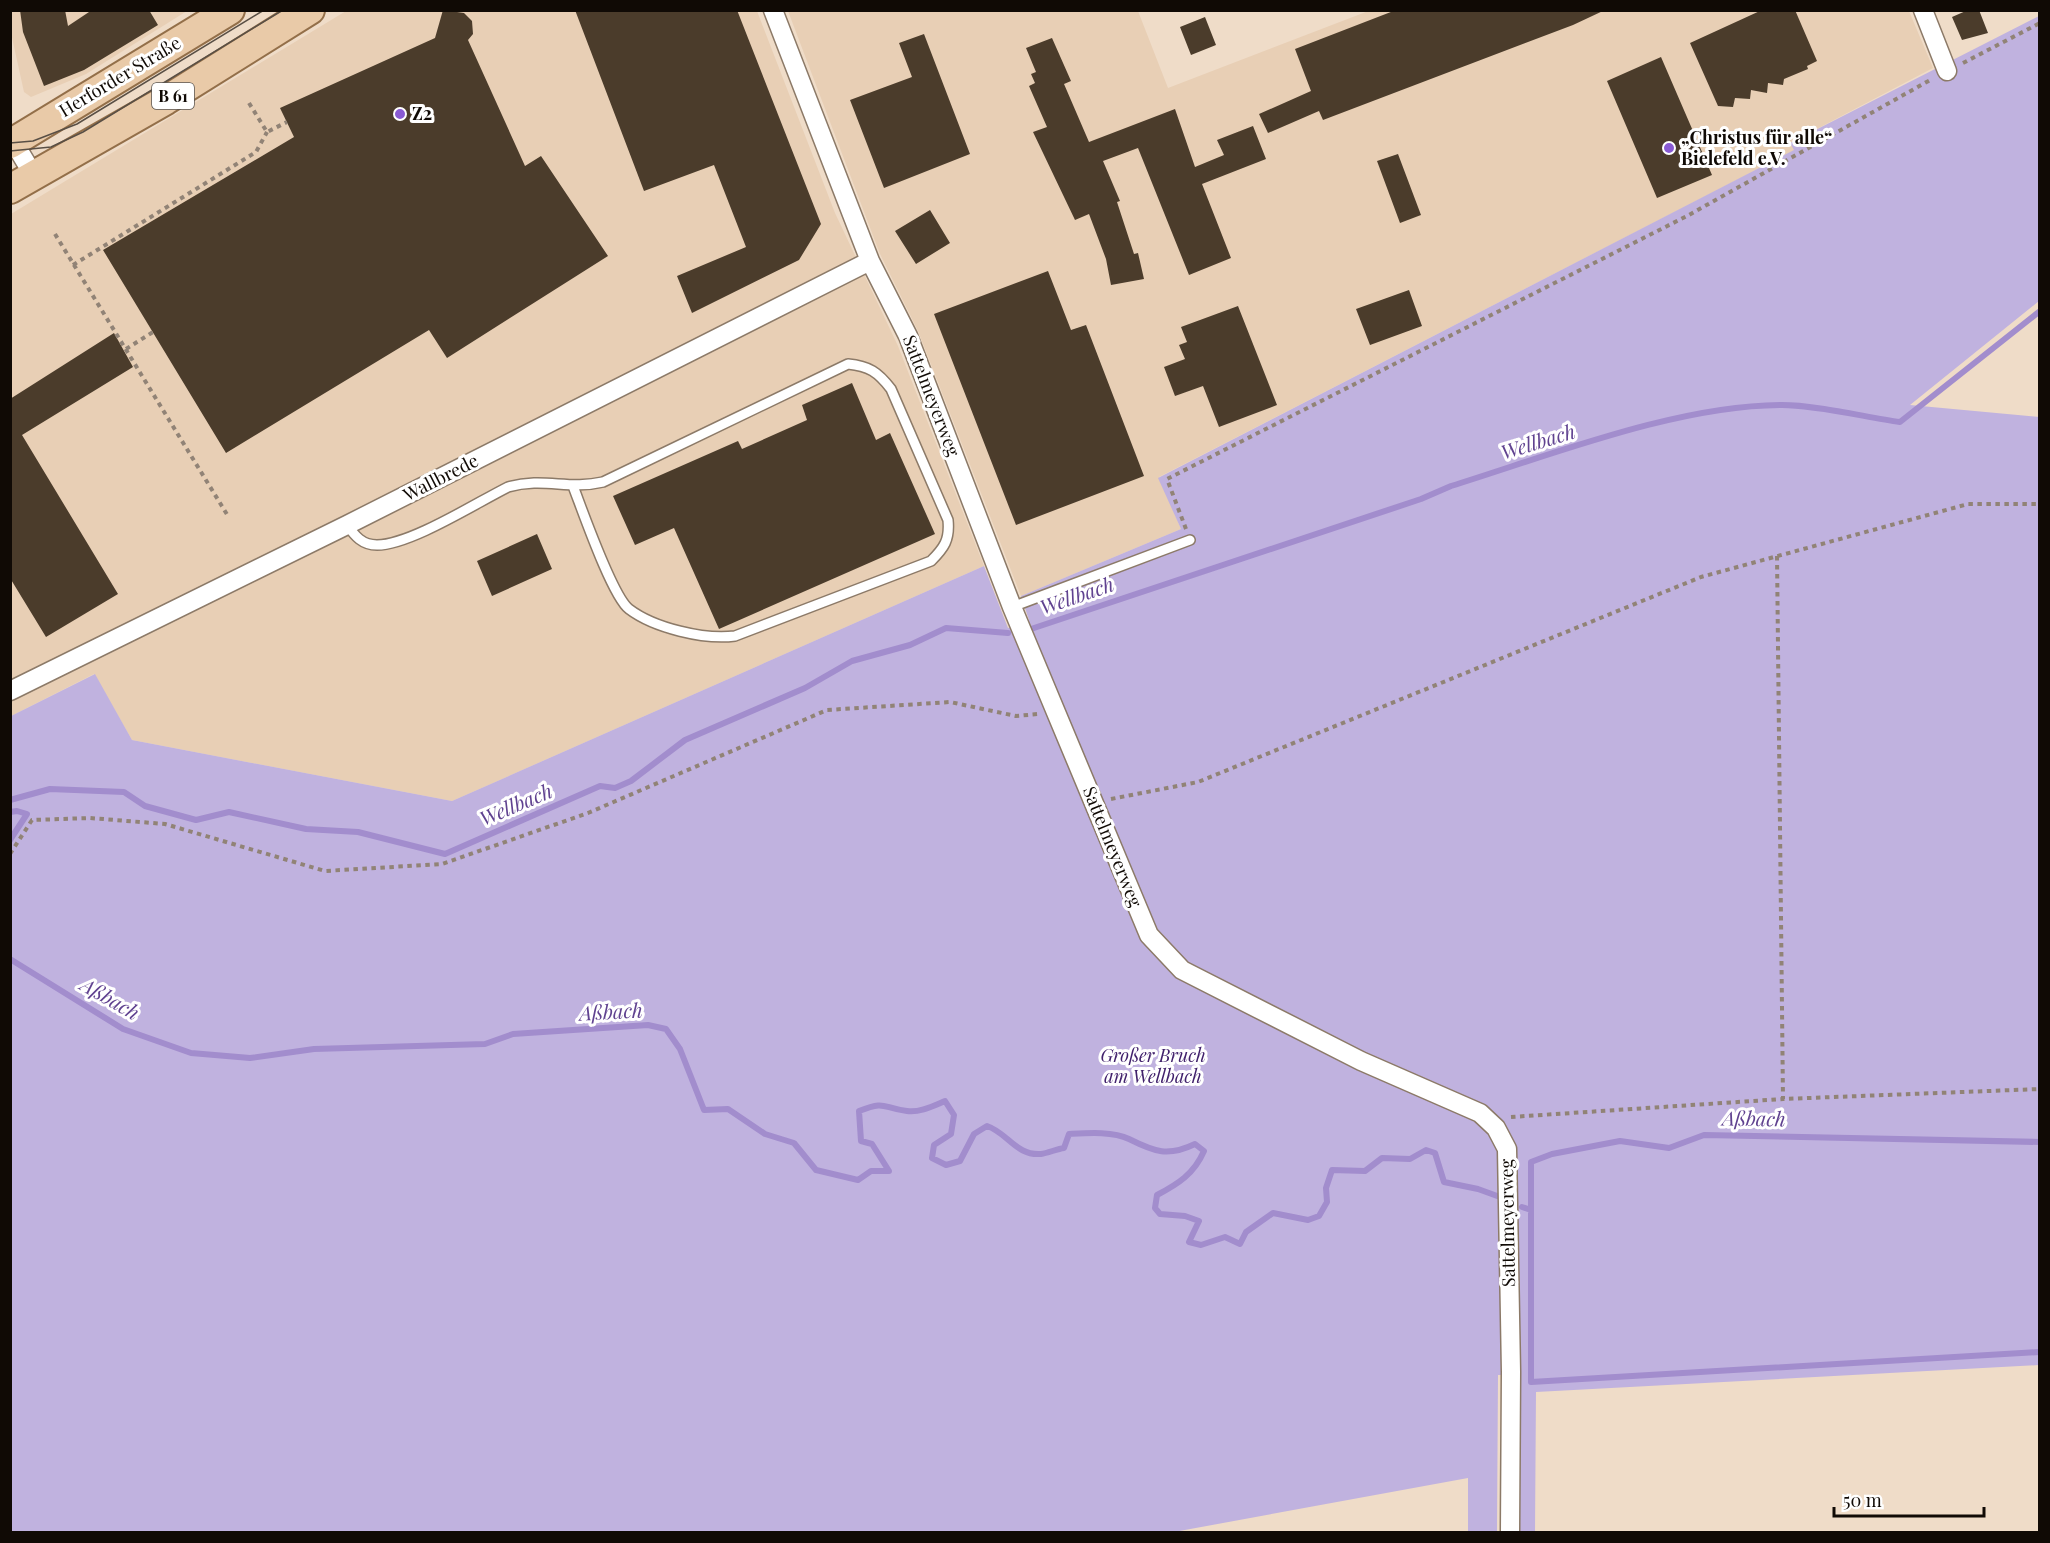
<svg xmlns="http://www.w3.org/2000/svg" width="2050" height="1543" font-family="'Playfair Display',serif">
	<rect width="100%" height="100%" fill="#efdcc8"/>
	<path fill="#e8cfb5" d="M 1371,10 L 1909,11 L 1933,68 L 1790,143 L 1795,150 L 1159,477 L 1181,529 L 1021,596 L 918,331 L 880,254 L 788,11 L 1138,11 L 1168,88 Z
		M 10,11 L 187,11 L 86,74 L 31,97 L 24,92 L 11,33 Z
		M 346,11 L 757,11 L 835,213 L 898,346 L 984,566 L 452,801 L 132,740 L 94,674 L 11,716 L 11,214 Z"/>
	<path fill="#c0b2df" d="M 2039,16 L 2039,301 L 1910,405 L 2039,417 L 2039,1365 L 1536,1392 L 1535,1532 L 1517,1532 L 1516,1375 L 1498,1375 L 1497,1532 L 1468,1532 L 1468,1478 L 1174,1532 L 11,1532 L 11,716 L 95,674 L 132,740 L 452,801 L 984,566 L 1008,628 L 1027,622 L 1029,620 L 1021,596 L 1181,529 L 1158,478 L 1794,150 L 1790,143 Z"/>
	<g fill="none" stroke-linecap="round" stroke-linejoin="round">
		<path stroke="#a28dcd" stroke-width="6" d="M 1028,630 L 1421,499 L 1451,486 C 1551,455 1678,405 1782,405 C 1816,405 1865,417 1900,422 L 2040,311
			M 10,800 L 50,789 L 124,792 L 145,806 L 196,820 L 229,812 L 306,829 L 358,832 L 445,854 L 600,786 L 615,788 L 631,781 L 685,740 L 805,688 L 852,661 L 910,645 L 946,628 L 1008,633
			M 10,812 L 17,811 L 27,814 L 10,840
			M 10,959 L 123,1029 L 191,1053 L 250,1058 L 314,1049 L 485,1044 L 513,1034 L 648,1025 L 666,1029 L 680,1049 L 704,1110 L 728,1109 L 765,1134 L 794,1143 L 816,1170 L 858,1180 L 871,1171 L 889,1171 L 872,1144 L 861,1141 L 859,1111 C 887,1100 881,1108 907,1111 C 919,1113 933,1106 945,1101 L 954,1115 L 951,1134 L 934,1145 L 932,1158 L 946,1165 L 960,1161 L 974,1134 L 987,1126 C 1008,1133 1016,1156 1041,1154 C 1048,1153 1057,1149 1064,1148 L 1069,1134 C 1087,1133 1113,1131 1129,1139 C 1155,1152 1168,1157 1195,1144 L 1204,1151 C 1194,1174 1178,1184 1157,1195 L 1155,1208 L 1160,1214 L 1185,1216 L 1199,1221 L 1189,1242 L 1201,1245 L 1225,1237 L 1240,1244 L 1246,1232 L 1273,1213 L 1308,1220 L 1319,1216 L 1327,1202 L 1326,1188 L 1332,1170 L 1365,1171 L 1382,1158 L 1410,1159 L 1426,1150 L 1435,1153 L 1444,1182 L 1478,1189 L 1500,1197
			M 2040,1142 L 1704,1135 L 1669,1148 L 1620,1141 L 1552,1154 L 1531,1162 L 1531,1382 L 2040,1352
			M 1522,1207 L 1531,1210"/>
	</g>
	<path fill="#4b3c2b" d="M 20,10 L 65,10 L 68,26 L 92,10 L 149,10 L 158,25 L 84,70 L 44,86 L 23,32 Z
		M 443,10 L 464,13 L 472,21 L 473,34 L 468,40 L 525,166 L 541,156 L 608,256 L 447,358 L 429,330 L 226,453 L 103,250 L 294,137 L 280,108 L 435,38 Z
		M 575,10 L 737,10 L 821,224 L 799,260 L 692,313 L 677,276 L 746,247 L 714,165 L 644,191 Z
		M 1396,10 L 1605,10 L 1573,25 L 1323,120 L 1319,111 L 1268,133 L 1259,114 L 1311,91 L 1295,49 Z
		M 1762,10 L 1795,10 L 1817,61 L 1807,66 L 1808,69 L 1784,79 L 1783,85 L 1768,83 L 1767,93 L 1751,90 L 1750,99 L 1735,98 L 1733,107 L 1718,106 L 1690,43 Z
		M 1968,10 L 1979,10 L 1988,33 L 1962,40 L 1952,17 Z
		M 1205,17 L 1216,45 L 1191,55 L 1180,27 Z
		M 924,34 L 970,154 L 884,188 L 850,100 L 912,77 L 899,43 Z
		M 1052,38 L 1071,81 L 1064,84 L 1089,142 L 1175,109 L 1195,167 L 1224,155 L 1217,140 L 1253,126 L 1266,159 L 1202,184 L 1231,258 L 1189,275 L 1138,148 L 1103,161 L 1120,201 L 1117,202 L 1134,254 L 1138,253 L 1144,279 L 1111,285 L 1106,259 L 1089,214 L 1075,220 L 1033,132 L 1047,127 L 1029,86 L 1035,83 L 1031,74 L 1036,72 L 1026,48 Z
		M 1661,57 L 1712,175 L 1657,198 L 1607,81 Z
		M 1398,154 L 1421,215 L 1400,223 L 1377,161 Z
		M 930,210 L 950,243 L 916,264 L 895,231 Z
		M 1048,271 L 1071,330 L 1086,325 L 1144,476 L 1016,525 L 934,314 Z
		M 1409,290 L 1422,326 L 1370,345 L 1356,309 Z
		M 1238,306 L 1277,405 L 1219,427 L 1203,386 L 1175,396 L 1164,367 L 1185,359 L 1179,345 L 1187,342 L 1181,327 Z
		M 114,333 L 133,367 L 22,435 L 118,594 L 46,637 L 10,578 L 10,399 Z
		M 852,383 L 876,440 L 890,433 L 935,534 L 719,629 L 674,528 L 635,545 L 613,496 L 738,441 L 742,449 L 807,420 L 802,405 Z
		M 537,534 L 552,569 L 492,596 L 477,561 Z"/>
	<g fill="none" stroke-linecap="round" stroke-linejoin="round">
		<defs>
			<path id="lane" d="M 347,525 C 355,536 362,545 377,545 C 410,545 476,503 508,487 C 543,477 569,490 603,482 L 848,364 C 869,366 878,372 891,389 L 948,520 C 950,540 944,548 931,561 L 735,636 C 704,640 654,628 629,609 C 612,596 582,509 573,486
				M 1012,607 L 1190,540"/>
			<path id="street" d="M 773,10 L 870,261 L 908,336 L 1012,607 L 1149,935 L 1182,970 L 1361,1061 L 1480,1113 L 1496,1128 L 1507,1149 L 1511,1372 L 1510,1532
				M 1923,10 L 1947,71
				M 10,136 L 34,176
				M 10,691 L 347,525 L 870,261"/>
			<path id="primary" d="M 10,144 L 230,10
				M 10,189 L 166,100 L 310,10"/>
		</defs>
		<use href="#lane" stroke="#8c7a68" stroke-width="12"/>
		<use href="#street" stroke="#8c7a68" stroke-width="21"/>
		<use href="#primary" stroke="#936f49" stroke-width="32"/>
		<path stroke="#918376" stroke-width="4" stroke-dasharray="4.5 4.5" stroke-linecap="butt" d="M 1963,63 L 2040,23
			M 249,103 L 267,132 L 287,122
			M 55,234 L 228,516
			M 73,265 L 256,152 L 267,132
			M 126,349 L 153,332
			M 1186,529 L 1167,479 L 1687,216 L 1932,79
			M 1777,556 L 1783,1099 L 2040,1089
			M 1111,799 L 1198,782 L 1701,577 L 1968,504 L 2040,504
			M 10,854 L 32,820 L 90,818 L 165,824 L 325,871 L 442,864 L 588,813 L 827,710 L 950,702 L 1016,716 L 1038,714
			M 1511,1117 L 1783,1099"/>
		<use href="#lane" stroke="#fff" stroke-width="9"/>
		<use href="#street" stroke="#fff" stroke-width="18"/>
		<use href="#primary" stroke="#e9caa8" stroke-width="28"/>
		<path stroke="#594f45" stroke-width="1.5" d="M 10,143 L 33,141 L 77,124 L 264,10
			M 10,151 L 51,147 L 83,132 L 283,10"/>
	</g>
	<g fill="#895ad3" stroke="#fff" stroke-width="2">
		<circle cx="400" cy="114" r="6"/>
		<circle cx="1669" cy="148" r="6"/>
	</g>
	<g text-anchor="middle" stroke-width="6" stroke-linejoin="round" paint-order="stroke">
		<rect fill="#fff" stroke="#585450" stroke-width="1.5" x="152" y="83" width="42" height="26" rx="4.5"/>
		<g font-size="16" font-weight="bold" fill="#100a05">
			<text x="173" y="102">B 61</text>
		</g>
		<g font-size="18" fill="#100a05" stroke="#fff">
			<text transform="translate(120 77) rotate(-31)" y="6">Herforder Straße</text>
			<text transform="translate(931 396) rotate(69)" y="6">Sattelmeyerweg</text>
			<text transform="translate(441 478) rotate(-27)" y="6">Wallbrede</text>
			<text transform="translate(1112 847) rotate(68)" y="6">Sattelmeyerweg</text>
			<text transform="translate(1508 1223) rotate(-91)" y="6">Sattelmeyerweg</text>
		</g>
		<g font-size="18" font-weight="bold" fill="#100a05" stroke="#fff" text-anchor="start">
			<text x="412" y="120">Z2</text>
			<text x="1681" y="144">„Christus für alle“<tspan x="1681" dy="21">Bielefeld e.V.</tspan></text>
		</g>
		<g font-size="18" font-style="italic" fill="#41216c" stroke="#fff">
			<text x="1153" y="1062">Großer Bruch<tspan x="1153" dy="21">am Wellbach</tspan></text>
		</g>
		<g font-size="20" font-style="italic" fill="#604290" stroke="#fff">
			<text transform="translate(1538 442) rotate(-17)" y="7">Wellbach</text>
			<text transform="translate(1077 596) rotate(-19)" y="7">Wellbach</text>
			<text transform="translate(516 805) rotate(-23)" y="7">Wellbach</text>
			<text transform="translate(110 999) rotate(30)" y="7">Aßbach</text>
			<text transform="translate(611 1012) rotate(-3)" y="7">Aßbach</text>
			<text transform="translate(1754 1119) rotate(1)" y="7">Aßbach</text>
		</g>
	</g>
	<rect width="2050" height="1543" fill="none" stroke="#100a05" stroke-width="24"/>
	<path d="M1834 1507v9h150v-9" fill="none" stroke="#100a05" stroke-width="3"/>
	<text x="1843" y="1507" font-size="18" fill="#100a05" stroke="#ffffff" stroke-width="4.5" paint-order="stroke">50 m</text>
</svg>
